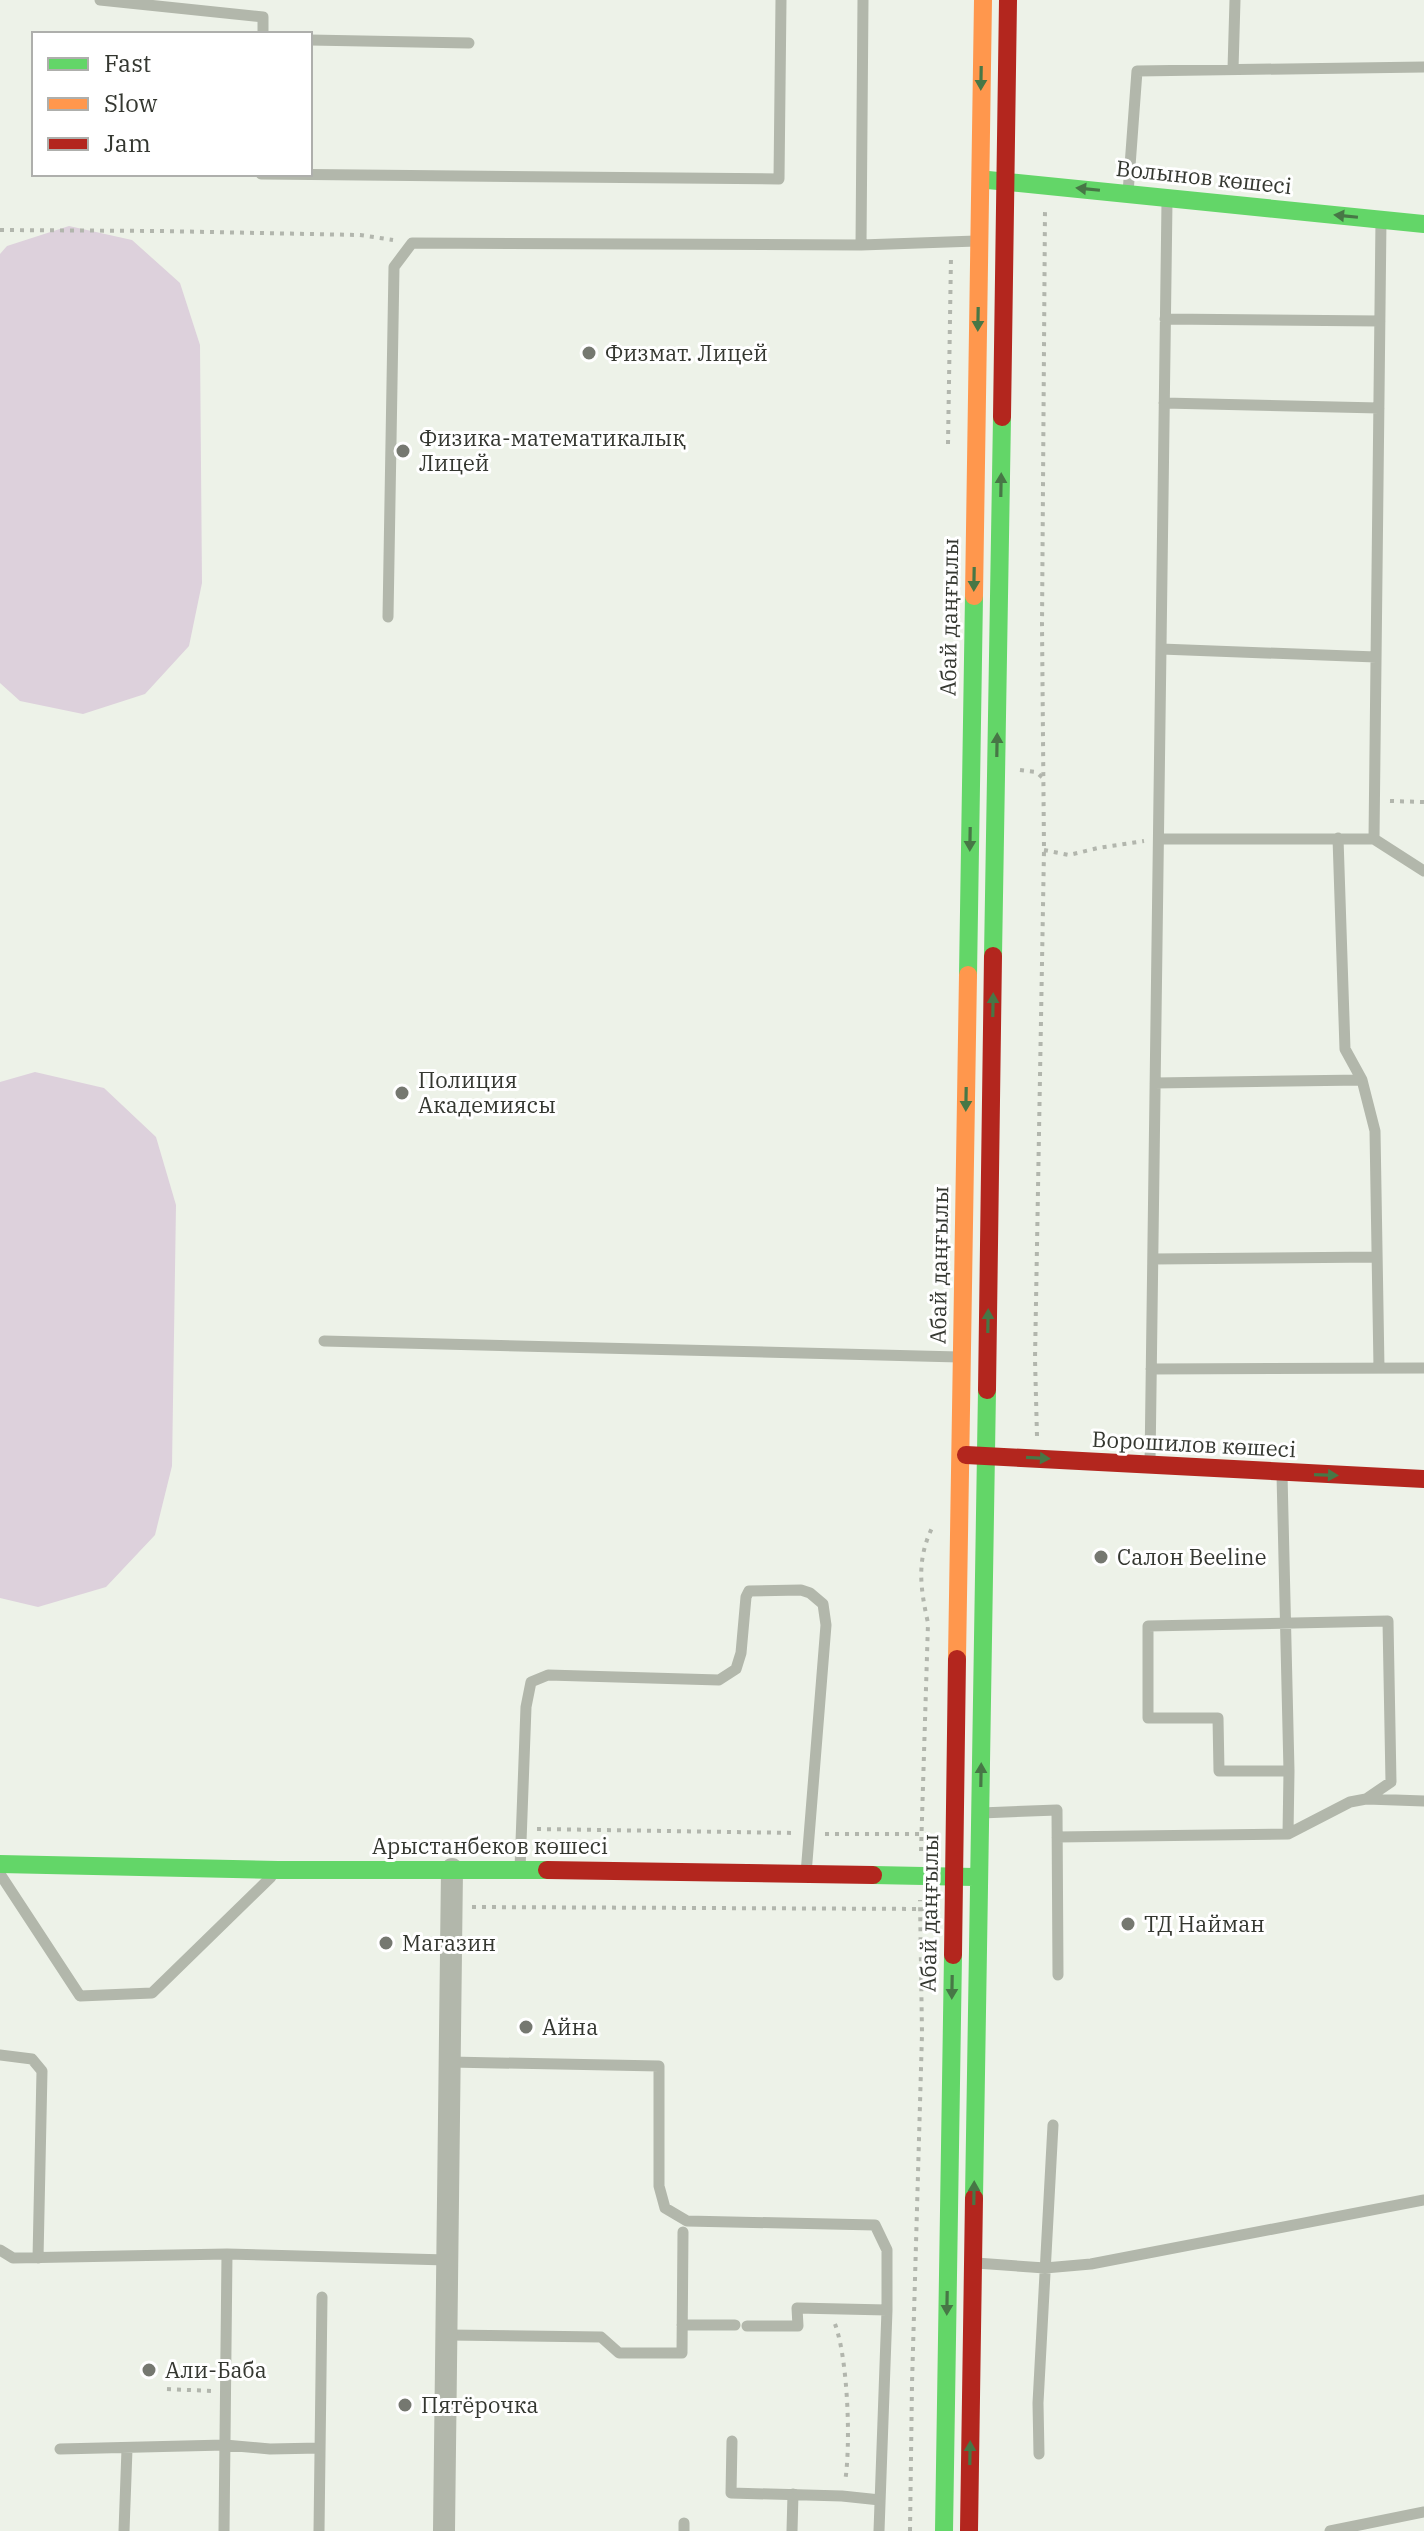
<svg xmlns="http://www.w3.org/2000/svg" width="1424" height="2531" font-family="'IBM Plex Serif',serif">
	<rect width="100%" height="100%" fill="#edf2e8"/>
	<path fill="#ddd1dc" d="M 69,226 L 132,240 L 180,283 L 200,345 L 202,583 L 189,646 L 145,694 L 83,714 L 20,701 L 0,683 L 0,254 L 7,246 Z
		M 35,1072 L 104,1088 L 156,1137 L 176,1205 L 172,1466 L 155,1535 L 106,1587 L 38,1607 L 0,1598 L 0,1082 Z"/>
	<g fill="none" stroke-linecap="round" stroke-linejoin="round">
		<path stroke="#b2b6ad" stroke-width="4" stroke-dasharray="4 6" stroke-linecap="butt" d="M 0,230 L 160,231 L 360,235 L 393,240
			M 948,444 L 951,256
			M 1020,770 L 1036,772 L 1043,778
			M 1390,801 L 1424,802
			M 1044,850 L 1069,855 L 1098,848 L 1144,841
			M 1037,1436 L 1035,1359 L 1044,850 L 1042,626 L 1045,209
			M 537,1829 L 796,1833
			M 825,1834 L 932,1834
			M 921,1851 L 928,1623 C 920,1587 916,1558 934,1524
			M 472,1907 L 931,1909
			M 835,2324 C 848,2359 851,2445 845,2482
			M 167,2389 L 211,2391
			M 910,2531 L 912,2384 L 922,2034 L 920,1900"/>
		<path stroke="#b2b7ab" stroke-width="11" d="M 100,0 L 263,17 L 263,34
			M 310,40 L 469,43
			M 1233,69 L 1235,0
			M 261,174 L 779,179 L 781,0
			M 1128,193 L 1137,71 L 1424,67
			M 861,245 L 863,0
			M 1165,319 L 1380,321
			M 1164,403 L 1379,408
			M 388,617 L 394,267 L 412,243 L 861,245 L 976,241
			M 1161,649 L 1376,657
			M 1338,838 L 1345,1049 L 1362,1080 L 1375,1131 L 1379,1368
			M 1159,839 L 1374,839 L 1424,871
			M 1374,839 L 1381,220
			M 1155,1083 L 1362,1080
			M 1153,1259 L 1377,1257
			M 324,1341 L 959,1357
			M 1151,1369 L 1424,1368
			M 1150,1464 L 1167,202
			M 1282,1474 L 1289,1771 L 1288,1834
			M 1367,1799 L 1424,1801
			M 981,1813 L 1057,1810 L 1058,1975
			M 1057,1837 L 1288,1834 L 1350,1802 L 1366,1799 L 1391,1782 L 1388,1621 L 1148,1626 L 1148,1718 L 1218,1718 L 1219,1771 L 1289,1771
			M 520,1869 L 526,1707 L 531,1682 L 548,1675 L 719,1680 L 736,1669 L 741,1653 L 746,1597 L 749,1591 L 801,1590 L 810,1593 L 823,1604 L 826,1625 L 806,1874
			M 0,1874 L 80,1996 L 152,1993 L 271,1877
			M 0,2055 L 32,2059 L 42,2071 L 38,2258
			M 450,2062 L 659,2066 L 659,2186 L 665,2208 L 687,2221 L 875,2225 L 887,2250 L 887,2310
			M 0,2250 L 13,2258 L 227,2254 L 447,2260
			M 976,2263 L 1045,2268 L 1091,2264 L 1424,2200
			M 682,2325 L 735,2325
			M 747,2326 L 798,2326 L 797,2308 L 887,2310 L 879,2531
			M 448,2335 L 601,2337 L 619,2353 L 682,2353 L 683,2232
			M 732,2441 L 731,2493 L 842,2496 L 880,2500
			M 60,2449 L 225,2445 L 270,2449 L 320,2448
			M 1039,2454 L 1038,2403 L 1053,2125
			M 124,2531 L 127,2449
			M 224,2531 L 227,2254
			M 319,2531 L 322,2297
			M 684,2531 L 684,2523
			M 792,2531 L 793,2494
			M 1330,2531 L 1424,2512"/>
		<path stroke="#b2b7ab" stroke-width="22" d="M 444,2531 L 452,1869"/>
		<path stroke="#63d668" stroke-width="18" d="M 988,180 L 1424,224
			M 993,956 L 1002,417
			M 968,975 L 974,596
			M 0,1864 L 278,1870 L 547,1870
			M 873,1875 L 974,1877
			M 974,2198 L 987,1390
			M 944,2531 L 953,1955"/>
		<path stroke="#ff974d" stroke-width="18" d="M 974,596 L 983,0
			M 957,1659 L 968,975"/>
		<path stroke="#b3261e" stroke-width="18" d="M 1002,417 L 1008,0
			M 987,1390 L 993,956
			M 966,1455 L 1424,1479
			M 547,1870 L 873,1875
			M 953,1955 L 957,1659
			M 969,2531 L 974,2198"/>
	</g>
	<defs><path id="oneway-solid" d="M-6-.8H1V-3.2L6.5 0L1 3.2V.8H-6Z" transform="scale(2)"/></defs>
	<g fill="#477746">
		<use href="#oneway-solid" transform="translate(981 78) rotate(91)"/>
		<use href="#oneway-solid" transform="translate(1088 189) rotate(-174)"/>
		<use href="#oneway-solid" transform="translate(1346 216) rotate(-174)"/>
		<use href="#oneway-solid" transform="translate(978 319) rotate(91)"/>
		<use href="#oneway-solid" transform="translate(1001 485) rotate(-89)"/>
		<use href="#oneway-solid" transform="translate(974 579) rotate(91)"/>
		<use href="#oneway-solid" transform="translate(997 745) rotate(-89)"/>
		<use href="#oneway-solid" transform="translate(970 839) rotate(91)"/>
		<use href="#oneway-solid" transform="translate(993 1005) rotate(-89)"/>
		<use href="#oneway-solid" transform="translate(966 1099) rotate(91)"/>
		<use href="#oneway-solid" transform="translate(988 1321) rotate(-89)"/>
		<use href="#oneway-solid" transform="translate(1038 1458) rotate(3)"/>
		<use href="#oneway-solid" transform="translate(1326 1475) rotate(2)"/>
		<use href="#oneway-solid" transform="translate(981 1775) rotate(-89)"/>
		<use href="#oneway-solid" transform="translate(952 1987) rotate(91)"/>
		<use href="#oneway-solid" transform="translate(974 2193) rotate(-89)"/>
		<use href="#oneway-solid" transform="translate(947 2303) rotate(91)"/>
		<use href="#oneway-solid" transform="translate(970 2453) rotate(-89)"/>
	</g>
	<g fill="#757870" stroke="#fff" stroke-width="3">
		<circle cx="589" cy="353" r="8"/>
		<circle cx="403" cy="451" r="8"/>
		<circle cx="402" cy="1093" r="8"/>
		<circle cx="1101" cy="1557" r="8"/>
		<circle cx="1128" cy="1924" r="8"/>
		<circle cx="386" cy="1943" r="8"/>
		<circle cx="526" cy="2027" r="8"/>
		<circle cx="149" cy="2370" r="8"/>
		<circle cx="405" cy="2405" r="8"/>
	</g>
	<g text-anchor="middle" stroke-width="6" stroke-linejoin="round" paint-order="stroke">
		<g font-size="22" fill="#343730" stroke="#fff">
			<text transform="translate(1204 177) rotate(6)" y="8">Волынов көшесі</text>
			<text transform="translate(949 617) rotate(-89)" y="8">Абай даңғылы</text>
			<text transform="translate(939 1265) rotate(-89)" y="8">Абай даңғылы</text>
			<text transform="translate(1194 1444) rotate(3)" y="8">Ворошилов көшесі</text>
			<text x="490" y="1854">Арыстанбеков көшесі</text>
			<text transform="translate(929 1913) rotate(-89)" y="8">Абай даңғылы</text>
		</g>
		<g font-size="22" fill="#343730" stroke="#fff" text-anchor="start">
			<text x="605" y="361">Физмат. Лицей</text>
			<text x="419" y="446">Физика-математикалық<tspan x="419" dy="25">Лицей</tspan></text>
			<text x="418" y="1088">Полиция<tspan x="418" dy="25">Академиясы</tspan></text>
			<text x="1117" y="1565">Cалон Beeline</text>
			<text x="1144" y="1932">ТД Найман</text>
			<text x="402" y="1951">Магазин</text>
			<text x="542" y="2035">Айна</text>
			<text x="165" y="2378">Али-Баба</text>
			<text x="421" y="2413">Пятёрочка</text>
		</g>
	</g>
	<rect x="32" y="32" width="280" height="144" fill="#ffffff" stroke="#aeafac" stroke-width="2"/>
	<rect x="48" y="58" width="40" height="12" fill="#63d668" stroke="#aeafac" stroke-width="2"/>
	<text x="104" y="72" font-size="24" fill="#343730">Fast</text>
	<rect x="48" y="98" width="40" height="12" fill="#ff974d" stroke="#aeafac" stroke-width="2"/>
	<text x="104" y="112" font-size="24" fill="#343730">Slow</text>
	<rect x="48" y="138" width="40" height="12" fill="#b3261e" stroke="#aeafac" stroke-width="2"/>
	<text x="104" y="152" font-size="24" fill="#343730">Jam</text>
</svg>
